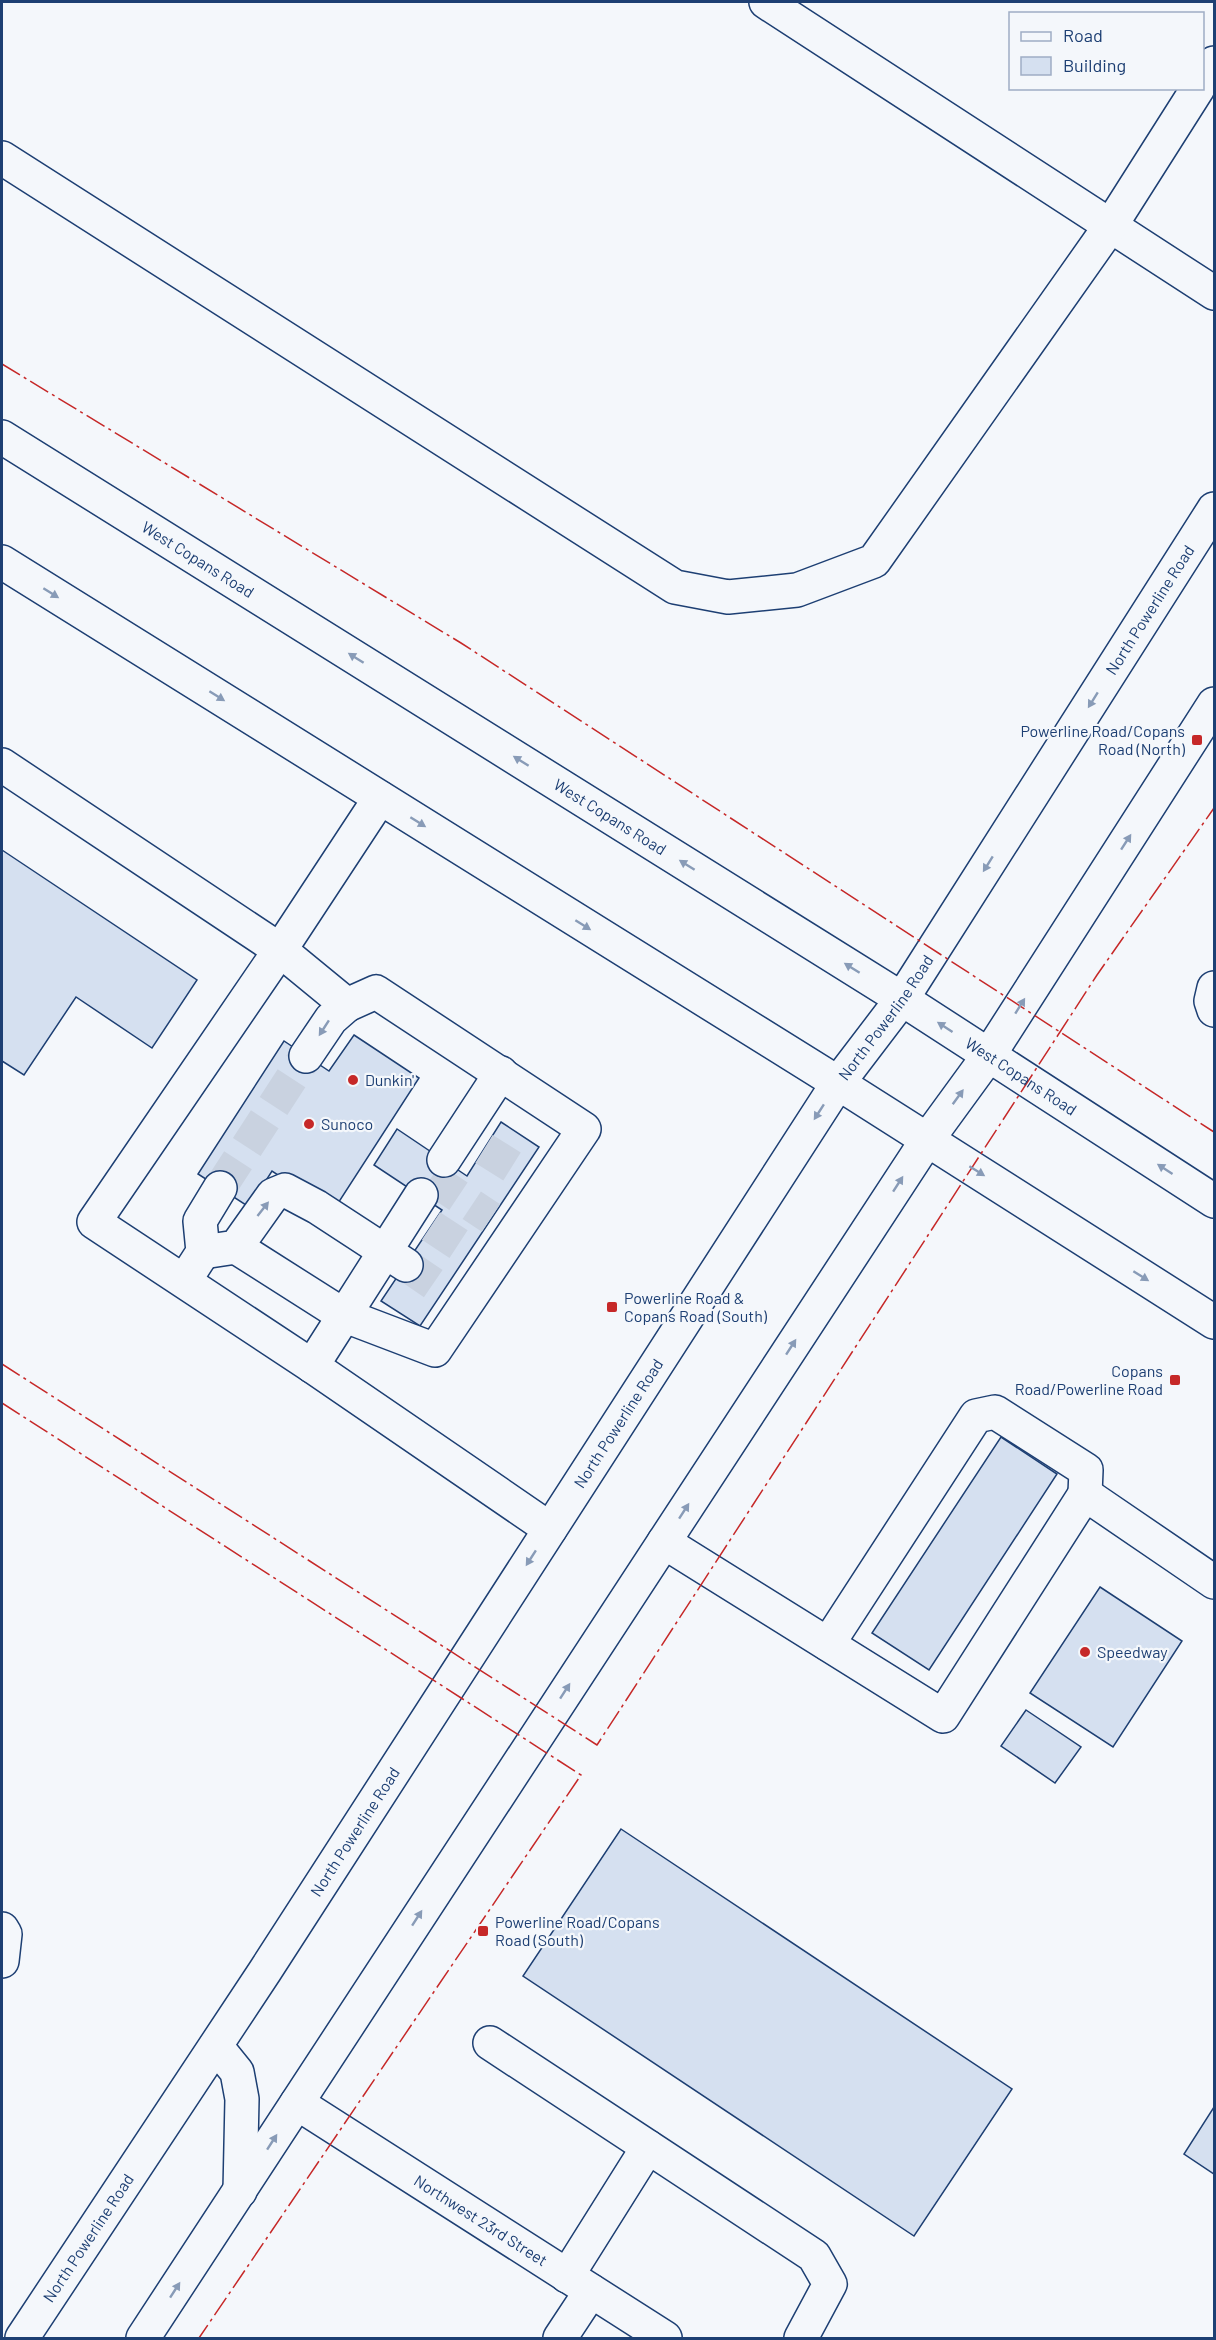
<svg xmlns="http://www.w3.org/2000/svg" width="1216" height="2340" font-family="Barlow,sans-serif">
	<rect width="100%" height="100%" fill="#f4f7fb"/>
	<path fill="#d5e0f0" stroke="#1d3f73" stroke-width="1.5" d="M 2,850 L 197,980 L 152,1048 L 76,997 L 24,1075 L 2,1061 Z
		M 354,1035 L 419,1078 L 333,1211 L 272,1171 L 249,1207 L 198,1174 L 284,1041 L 329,1071 Z
		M 501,1122 L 539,1147 L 420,1326 L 381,1301 L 442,1210 L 374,1165 L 397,1129 L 467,1176 Z
		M 1001,1437 L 1057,1474 L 929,1670 L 872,1633 Z
		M 1100,1587 L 1182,1641 L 1113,1747 L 1030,1693 Z
		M 1026,1710 L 1081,1747 L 1055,1783 L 1001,1746 Z
		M 621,1829 L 1012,2089 L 914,2236 L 523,1976 Z
		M 1214,2107 L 1214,2174 L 1184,2154 Z"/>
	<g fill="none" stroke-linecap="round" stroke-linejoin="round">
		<path stroke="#c9d2e0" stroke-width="33" stroke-dasharray="33 16" stroke-linecap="butt" d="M 484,1149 L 521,1172
			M 431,1178 L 491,1218
			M 220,1188 L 306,1056
			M 431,1226 L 469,1251
			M 406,1265 L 444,1291"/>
		<defs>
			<g id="minor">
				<path d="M 766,2 L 1214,293"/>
				<path d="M 1202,82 L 1214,63"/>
				<path d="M 2,158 L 675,587 L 728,597 L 797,590 L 874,561 L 1111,225 L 1198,88"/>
				<path d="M 2,765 L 280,950 L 347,1005 L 376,992 L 584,1129 L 435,1350 L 343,1315 L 236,1247"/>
				<path d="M 380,798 L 280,950 L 94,1222 L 312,1366 L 550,1529"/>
				<path d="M 1214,988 L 1211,1001 L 1214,1010"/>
				<path d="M 306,1056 L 331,1019 L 347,1005"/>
				<path d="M 444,1160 L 501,1073"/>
				<path d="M 203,1252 L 236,1247 L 273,1195 L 285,1190 L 317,1207 L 406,1265"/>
				<path d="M 192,1269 L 203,1252 L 200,1221 L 220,1188"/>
				<path d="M 312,1366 L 421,1195"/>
				<path d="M 664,1542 L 943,1716 L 1085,1494 L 1214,1582"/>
				<path d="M 828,1644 L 976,1416 L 995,1412 L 1086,1470 L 1085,1494"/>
				<path d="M 2,1929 L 5,1934 L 2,1961"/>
				<path d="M 490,2043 L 814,2256 L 830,2284 L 801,2338"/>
				<path id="s1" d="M 297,2103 L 665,2338"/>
				<path d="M 567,2276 L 648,2147"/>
				<path d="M 560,2338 L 591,2291"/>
			</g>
			<g id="major">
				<path id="s2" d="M 2,437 L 902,999 L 1214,1201"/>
				<path d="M 2,562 L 838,1083 L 1214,1322"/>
				<path d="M 216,2046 L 237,2072 L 242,2099 L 240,2191"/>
				<path id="s3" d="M 22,2338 L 265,1971 L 838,1083 L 902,999 L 1214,509"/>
				<path d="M 143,2338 L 927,1140 L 989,1055 L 1214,704"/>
			</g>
		</defs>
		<use href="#minor" stroke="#1d3f73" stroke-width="36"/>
		<use href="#major" stroke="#1d3f73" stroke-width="36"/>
		<use href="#minor" stroke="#f4f7fb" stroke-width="33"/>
		<use href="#major" stroke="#f4f7fb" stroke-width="33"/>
		<path stroke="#c62828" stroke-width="1.5" stroke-dasharray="21 4.5 3 4.5" stroke-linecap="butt" d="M 2,364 L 461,643 L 1214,1132
			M 2,1364 L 597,1745 L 1097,975 L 1214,808
			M 2,1403 L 581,1775 L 199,2338"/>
	</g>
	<defs><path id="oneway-solid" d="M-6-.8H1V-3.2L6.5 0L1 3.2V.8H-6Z" transform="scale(1.5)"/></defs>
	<g fill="#889bb7">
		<use href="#oneway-solid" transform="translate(51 593) rotate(32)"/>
		<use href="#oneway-solid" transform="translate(356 658) rotate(-148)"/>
		<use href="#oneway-solid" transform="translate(217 696) rotate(32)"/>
		<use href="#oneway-solid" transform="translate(1093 700) rotate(122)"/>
		<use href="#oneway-solid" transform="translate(521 761) rotate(-148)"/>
		<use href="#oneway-solid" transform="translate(418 822) rotate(32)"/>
		<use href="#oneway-solid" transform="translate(1126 842) rotate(-57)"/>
		<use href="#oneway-solid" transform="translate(988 864) rotate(122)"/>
		<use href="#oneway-solid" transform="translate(687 865) rotate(-148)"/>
		<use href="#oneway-solid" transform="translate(583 925) rotate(32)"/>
		<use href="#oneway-solid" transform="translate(852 968) rotate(-148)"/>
		<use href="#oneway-solid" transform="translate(1020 1006) rotate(-58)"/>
		<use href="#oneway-solid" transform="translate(945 1027) rotate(-147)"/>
		<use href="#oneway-solid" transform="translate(324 1028) rotate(123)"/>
		<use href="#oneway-solid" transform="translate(958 1097) rotate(-54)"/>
		<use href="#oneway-solid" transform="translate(819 1112) rotate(123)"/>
		<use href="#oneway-solid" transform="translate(1165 1169) rotate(-147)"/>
		<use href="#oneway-solid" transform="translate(977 1171) rotate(32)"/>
		<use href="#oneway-solid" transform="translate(898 1184) rotate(-57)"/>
		<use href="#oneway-solid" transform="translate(263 1209) rotate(-52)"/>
		<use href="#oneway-solid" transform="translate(1141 1276) rotate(32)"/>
		<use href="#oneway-solid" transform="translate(791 1347) rotate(-57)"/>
		<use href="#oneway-solid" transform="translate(684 1511) rotate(-57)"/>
		<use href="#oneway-solid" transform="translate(531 1558) rotate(123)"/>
		<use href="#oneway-solid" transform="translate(565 1691) rotate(-57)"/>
		<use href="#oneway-solid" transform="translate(417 1918) rotate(-57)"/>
		<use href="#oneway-solid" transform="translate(272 2142) rotate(-57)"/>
		<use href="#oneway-solid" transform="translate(175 2290) rotate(-57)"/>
	</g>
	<g fill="#c62828" stroke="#f4f7fb" stroke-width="2">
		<rect x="1191" y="734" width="12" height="12" rx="3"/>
		<circle cx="353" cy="1080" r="6"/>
		<circle cx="309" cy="1124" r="6"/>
		<rect x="606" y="1301" width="12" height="12" rx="3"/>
		<rect x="1169" y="1374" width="12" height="12" rx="3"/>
		<circle cx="1085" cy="1652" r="6"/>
		<rect x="477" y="1925" width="12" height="12" rx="3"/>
	</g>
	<g text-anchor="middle" stroke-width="4.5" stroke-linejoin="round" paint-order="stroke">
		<g font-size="16" fill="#1d3f73" stroke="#f4f7fb">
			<text dy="6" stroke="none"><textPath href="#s2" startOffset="231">West Copans Road</textPath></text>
			<text dy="6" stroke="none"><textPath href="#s3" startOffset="2064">North Powerline Road</textPath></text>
			<text dy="6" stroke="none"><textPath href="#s2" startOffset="717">West Copans Road</textPath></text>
			<text dy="6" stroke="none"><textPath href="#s3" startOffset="1578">North Powerline Road</textPath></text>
			<text dy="6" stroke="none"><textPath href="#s2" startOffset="1203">West Copans Road</textPath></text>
			<text dy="6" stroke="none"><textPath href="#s3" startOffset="1092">North Powerline Road</textPath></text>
			<text dy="6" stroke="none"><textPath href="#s3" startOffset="606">North Powerline Road</textPath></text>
			<text dy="6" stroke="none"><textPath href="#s1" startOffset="218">Northwest 23rd Street</textPath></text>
			<text dy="6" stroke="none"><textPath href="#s3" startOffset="120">North Powerline Road</textPath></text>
		</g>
		<g font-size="16" fill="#1d3f73" stroke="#f4f7fb" text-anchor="start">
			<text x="1185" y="737" text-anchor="end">Powerline Road/Copans<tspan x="1185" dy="18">Road (North)</tspan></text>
			<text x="365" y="1086">Dunkin'</text>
			<text x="321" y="1130">Sunoco</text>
			<text x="624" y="1304">Powerline Road &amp;<tspan x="624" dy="18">Copans Road (South)</tspan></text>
			<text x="1163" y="1377" text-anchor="end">Copans<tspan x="1163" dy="18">Road/Powerline Road</tspan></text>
			<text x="1097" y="1658">Speedway</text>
			<text x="495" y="1928">Powerline Road/Copans<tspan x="495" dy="18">Road (South)</tspan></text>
		</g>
	</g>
	<rect width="1216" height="2340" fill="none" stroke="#1d3f73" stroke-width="6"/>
	<rect x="1009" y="12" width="195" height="78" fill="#f4f7fb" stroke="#9eadc5" stroke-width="1.5"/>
	<rect x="1021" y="32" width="30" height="9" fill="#f4f7fb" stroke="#9eadc5" stroke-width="1.5"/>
	<text x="1063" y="42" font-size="18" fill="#1d3f73">Road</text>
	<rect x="1021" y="57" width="30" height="18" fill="#d5e0f0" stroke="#9eadc5" stroke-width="1.5"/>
	<text x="1063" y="72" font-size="18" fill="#1d3f73">Building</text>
</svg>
